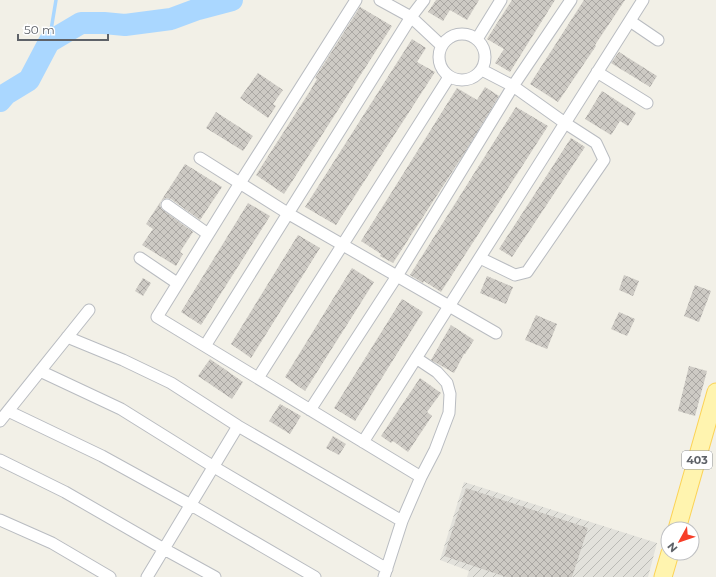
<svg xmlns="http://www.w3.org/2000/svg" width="716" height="577" font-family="Montserrat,sans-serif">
	<defs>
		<pattern id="industrial-furrows" width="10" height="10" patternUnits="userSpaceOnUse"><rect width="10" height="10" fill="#e2e1db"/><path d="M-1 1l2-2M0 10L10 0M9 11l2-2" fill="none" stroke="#babab5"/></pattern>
		<pattern id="building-cross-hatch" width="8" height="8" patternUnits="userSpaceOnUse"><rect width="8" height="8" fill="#cdcac4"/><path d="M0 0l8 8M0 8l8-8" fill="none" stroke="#aaa7a3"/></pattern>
	</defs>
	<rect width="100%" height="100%" fill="#f2f0e7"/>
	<path fill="url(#industrial-furrows)" d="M 464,482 L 657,543 L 648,577 L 467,577 L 469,571 L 440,560 Z"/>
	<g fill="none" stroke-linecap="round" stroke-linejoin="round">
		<path stroke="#aad7ff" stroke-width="3.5" d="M 49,42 L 56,0"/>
		<path stroke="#aad7ff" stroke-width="22" d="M 0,101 L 6,94 L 29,80 L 49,42 L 81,23 L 104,23 L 125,25 L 171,19 L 198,9 L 232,0"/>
	</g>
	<path fill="url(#building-cross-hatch)" d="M 435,0 L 479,0 L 467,20 L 450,10 L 443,21 L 428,12 L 436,0 Z
		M 512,0 L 555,0 L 510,72 L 495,63 L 504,49 L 487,39 Z
		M 584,0 L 625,0 L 595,45 L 596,46 L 558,102 L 530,84 Z
		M 360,7 L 392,26 L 284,194 L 256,175 L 310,91 L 317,79 L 315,78 Z
		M 412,39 L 426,48 L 417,62 L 435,72 L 336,225 L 305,207 Z
		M 619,52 L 657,76 L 650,87 L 611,63 Z
		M 258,73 L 283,90 L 273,104 L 276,106 L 268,118 L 240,98 Z
		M 485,87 L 499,96 L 467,149 L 393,263 L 380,256 L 381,254 L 361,241 L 457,88 L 477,100 Z
		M 602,91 L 636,113 L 628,126 L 620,121 L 611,135 L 585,119 Z
		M 516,107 L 548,126 L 441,292 L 424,281 L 423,283 L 410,275 Z
		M 216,112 L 253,136 L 243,151 L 206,128 Z
		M 571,138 L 585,147 L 512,257 L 499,249 Z
		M 185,164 L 222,187 L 200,220 L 171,199 L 167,198 L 164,199 L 161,201 L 160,205 L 161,208 L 163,210 L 193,232 L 180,252 L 183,254 L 176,266 L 142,245 L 153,229 L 146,224 Z
		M 248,203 L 270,216 L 201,325 L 181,312 Z
		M 298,235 L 320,248 L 251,358 L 231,344 Z
		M 352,268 L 374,282 L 305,391 L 285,377 Z
		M 624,275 L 639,281 L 633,296 L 619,290 Z
		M 487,276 L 513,287 L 506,304 L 480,293 Z
		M 143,278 L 151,283 L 143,296 L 135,291 Z
		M 695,285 L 711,291 L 699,322 L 684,316 Z
		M 402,299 L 423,312 L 355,421 L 334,408 Z
		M 619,312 L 635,319 L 627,336 L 611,329 Z
		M 536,315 L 557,324 L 547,349 L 525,340 Z
		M 451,325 L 474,340 L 465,354 L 464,354 L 454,373 L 431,360 Z
		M 210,359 L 243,382 L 232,399 L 198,376 Z
		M 689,366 L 707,371 L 695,416 L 678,411 Z
		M 420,378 L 441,393 L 427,412 L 432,416 L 408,452 L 393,441 L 391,443 L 381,436 Z
		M 280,404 L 301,416 L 290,434 L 269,421 Z
		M 333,436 L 346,444 L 339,455 L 326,448 Z
		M 466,488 L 588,528 L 572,577 L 506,577 L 444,556 Z"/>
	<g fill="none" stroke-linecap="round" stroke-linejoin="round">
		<defs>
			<path id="minor" d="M 356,0 L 240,183 L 157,317 L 421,477
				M 380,0 L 411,17 L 442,46
				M 630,21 L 658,40
				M439 57a23 23 0 1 1 46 0a23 23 0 1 1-46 0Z
				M 477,39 L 501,0
				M 597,72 L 647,103
				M 200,158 L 289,214 L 496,333
				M 167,205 L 208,234
				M 140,258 L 177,283
				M 480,258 L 515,275 L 527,272 L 604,160 L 596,143 L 565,123 L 513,86 L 482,70
				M 67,337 L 123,360 L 171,383 L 238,426 L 402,521
				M 205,346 L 411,17 L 424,0
				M 40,371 L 121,409 L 214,467 L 387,569
				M 258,378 L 449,77
				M 310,410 L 397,276 L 513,86 L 571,0
				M 8,411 L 102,456 L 191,505 L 315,577
				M 0,421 L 89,310
				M 363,442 L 643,0
				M 0,460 L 65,492 L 164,549 L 215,577
				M 0,520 L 52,543 L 110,577
				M 147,577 L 238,426
				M 384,577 L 402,521 L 421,477 L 435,450 L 449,413 L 450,394 L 447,383 L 437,372 L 416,358"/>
			<path id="primary" d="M 677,529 L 716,392
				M 663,577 L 670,553"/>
		</defs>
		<use href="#minor" stroke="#b9bcc1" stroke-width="13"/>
		<use href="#primary" stroke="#fcd355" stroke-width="19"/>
		<use href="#minor" stroke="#fff" stroke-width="11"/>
		<use href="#primary" stroke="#fff4af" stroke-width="17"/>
	</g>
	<g text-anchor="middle" stroke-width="3.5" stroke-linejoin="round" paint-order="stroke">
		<rect fill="#fff" stroke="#8e9195" stroke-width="1" x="682" y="451" width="30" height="18" rx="3"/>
		<g font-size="11" font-weight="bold" fill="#5e6268">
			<text x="697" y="464">403</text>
		</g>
	</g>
	<g transform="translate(680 541) rotate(230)"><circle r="19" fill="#ffffff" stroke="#bfc0c3"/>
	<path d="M0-3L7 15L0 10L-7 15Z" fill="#f73e28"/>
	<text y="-6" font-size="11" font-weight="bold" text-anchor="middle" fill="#5e6268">N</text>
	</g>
	<path d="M18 34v6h90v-6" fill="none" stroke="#5e6268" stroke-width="2"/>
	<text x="24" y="34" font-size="12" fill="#5e6268" stroke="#ffffff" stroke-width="3" paint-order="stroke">50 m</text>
</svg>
